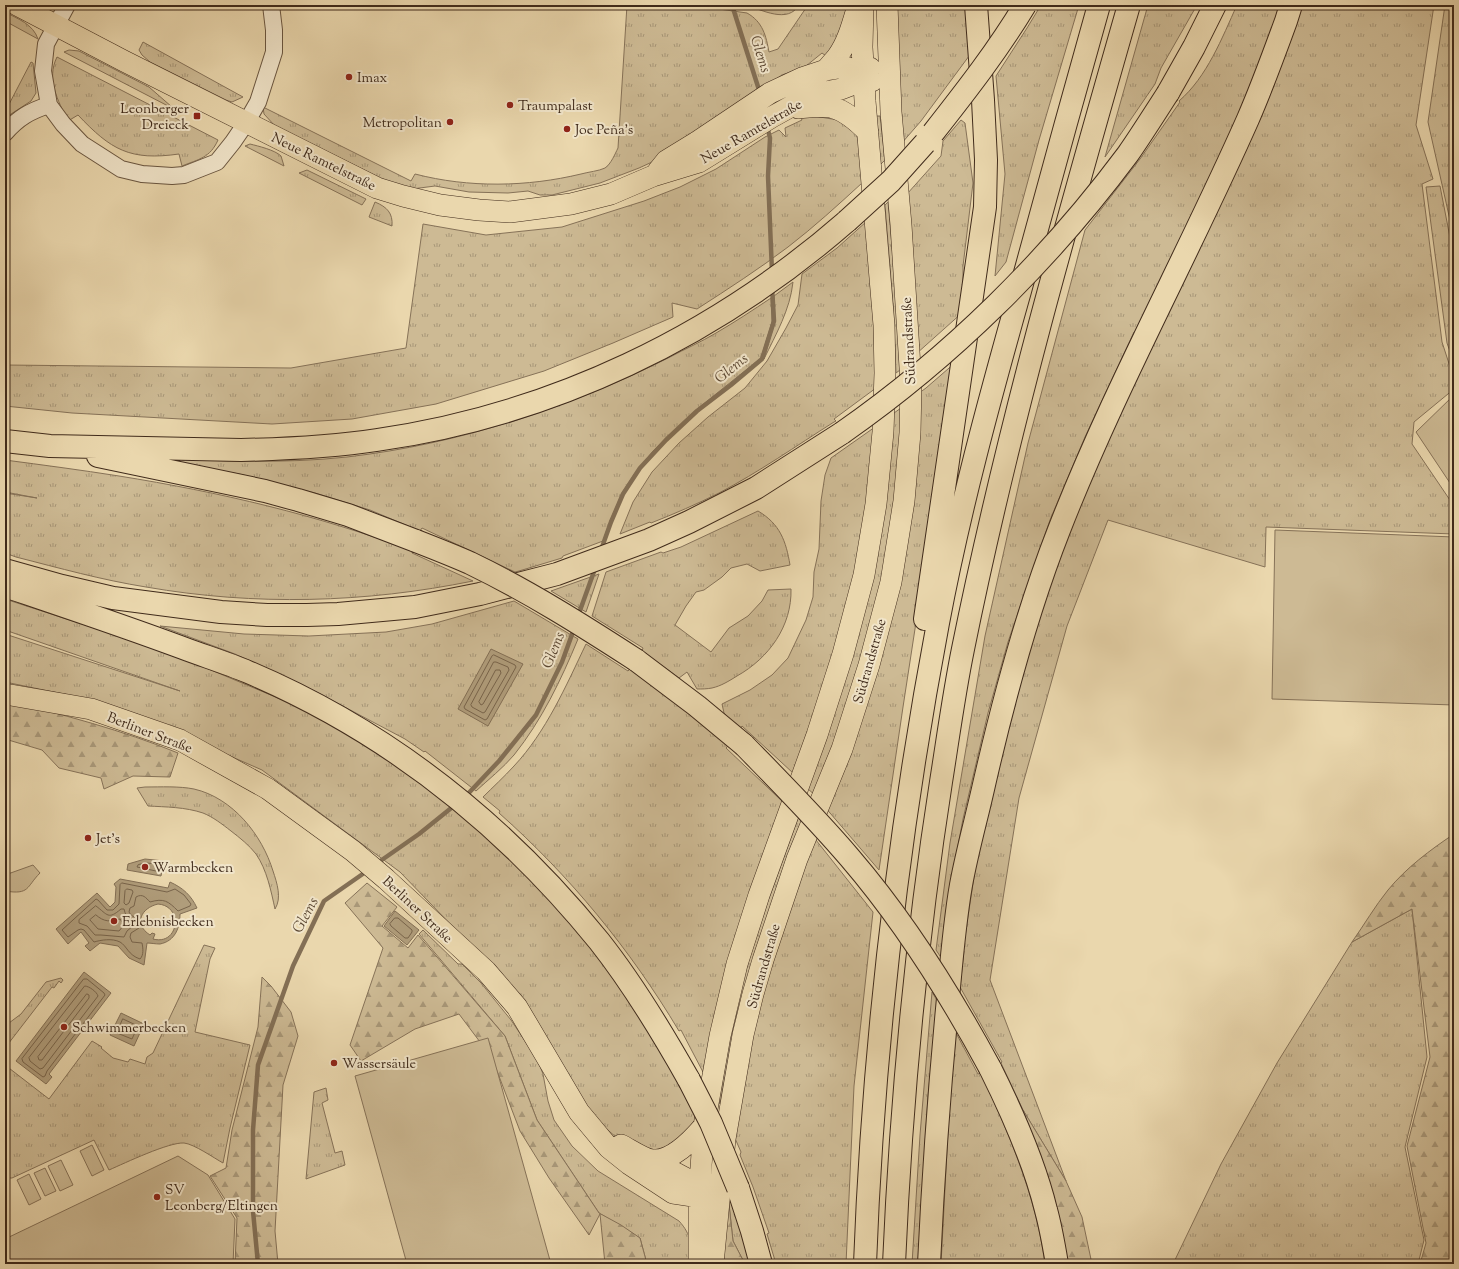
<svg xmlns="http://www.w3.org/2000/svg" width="1459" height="1269" font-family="'Sorts Mill Goudy',serif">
	<defs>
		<pattern id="grass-tufts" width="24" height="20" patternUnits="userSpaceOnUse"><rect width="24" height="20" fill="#cdba94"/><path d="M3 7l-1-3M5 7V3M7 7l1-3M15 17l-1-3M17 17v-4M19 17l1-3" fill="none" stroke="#a89778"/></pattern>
		<pattern id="forest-firs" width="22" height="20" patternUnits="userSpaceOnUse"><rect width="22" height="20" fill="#cdba94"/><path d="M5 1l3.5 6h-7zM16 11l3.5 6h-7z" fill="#a89778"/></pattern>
	</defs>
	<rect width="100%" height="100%" fill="#ead7ad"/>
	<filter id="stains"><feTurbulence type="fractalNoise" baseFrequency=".005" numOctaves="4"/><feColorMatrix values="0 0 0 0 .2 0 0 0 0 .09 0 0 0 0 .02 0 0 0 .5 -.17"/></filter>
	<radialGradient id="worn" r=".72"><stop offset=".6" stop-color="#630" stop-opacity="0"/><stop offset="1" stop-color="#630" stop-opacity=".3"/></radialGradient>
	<path fill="url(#grass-tufts)" stroke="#867258" d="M 627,5 L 691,5 L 747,13 C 763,22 766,36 769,52 L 778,49 L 808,5 L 847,5 L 840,35 L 826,56 L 822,53 L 806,66 L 795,72 L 793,71 L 782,75 L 762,88 L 663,157 L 639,168 L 600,183 L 552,195 L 540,195 L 528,191 L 508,193 L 469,192 L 435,186 L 412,189 L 385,180 L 275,126 L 264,114 L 263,107 L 411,181 L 415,174 C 469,188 527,187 581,174 C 588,172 599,171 605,168 C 611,164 615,154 618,148 Z
		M 746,5 L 799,5 C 788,24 762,10 746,5 Z
		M 892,5 L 968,5 L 972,52 L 921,121 L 901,144 Z
		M 1041,5 L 1079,5 L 1039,140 L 1006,262 L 995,276 L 1005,174 L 996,76 L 1027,28 Z
		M 1148,5 L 1197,5 L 1161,68 L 1155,84 L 1105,157 Z
		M 1237,5 L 1281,5 L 1239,118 L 1136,333 L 1134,332 L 1085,437 L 1050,520 L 1008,642 L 988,713 L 963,819 L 953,872 L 942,959 L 936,950 L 950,843 L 985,636 L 1028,443 L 1085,230 L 1140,159 L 1180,102 L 1179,101 C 1207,77 1222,38 1237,5 Z
		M 1299,5 L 1434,5 L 1416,125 L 1433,179 L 1422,184 L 1442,342 L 1454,379 L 1454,389 L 1414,422 L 1412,444 L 1454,506 L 1454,534 L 1266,527 L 1265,567 L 1108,520 L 1067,626 L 1019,798 L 990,980 L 1066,1181 L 1023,1110 L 1001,1063 L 1002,1062 L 960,987 L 964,951 L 963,950 L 980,837 L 1025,656 L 1078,505 Z
		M 1445,5 L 1454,5 L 1454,238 L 1428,122 Z
		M 5,12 C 18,19 33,24 38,39 L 5,21 Z
		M 143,42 L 243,97 L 232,102 L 226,100 L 150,62 L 142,55 L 139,50 Z
		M 69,50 L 79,51 L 149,87 L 172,107 L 170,107 L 64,52 Z
		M 57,57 L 218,140 C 210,158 199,159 182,166 L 179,154 C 130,161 111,150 78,115 L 68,121 C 58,101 46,79 57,57 Z
		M 31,62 L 33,63 L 36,93 L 31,101 L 8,116 L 5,112 Z
		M 814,116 L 838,120 L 856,133 L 859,144 L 862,183 C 838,205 814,227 788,247 C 759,269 728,289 697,309 L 672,303 L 673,317 L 613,343 L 544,371 L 436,404 L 352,419 L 272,424 L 72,413 L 5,406 L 5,365 L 291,368 L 406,348 L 423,224 L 486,235 L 562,227 L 644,201 L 680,187 L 716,169 L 765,137 L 779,130 L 786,137 L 785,128 L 802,120 L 801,118 Z
		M 876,116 L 880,116 L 885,160 L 878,167 Z
		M 961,120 L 965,123 L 973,183 L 963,266 L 963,312 L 916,354 L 907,194 L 941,156 L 943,141 Z
		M 250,144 C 258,146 275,150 281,156 C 282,159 283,163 284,166 L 245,146 Z
		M 307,170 L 366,199 L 362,205 L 299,173 Z
		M 1440,186 L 1454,258 L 1454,363 L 1447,343 L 1426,187 Z
		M 375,202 C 387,207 393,213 392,226 L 369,217 Z
		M 888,202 L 895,279 L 900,370 L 896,373 L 893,305 L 885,205 Z
		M 867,221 L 872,274 L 876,388 L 834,419 L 836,421 L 834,422 C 796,446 759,472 719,493 C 697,504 674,514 651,523 L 650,522 L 620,534 L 633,502 L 652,472 L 679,443 L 708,417 L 745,388 L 767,361 L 786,328 L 798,305 L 802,274 L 837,248 Z
		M 793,282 C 790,310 776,334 764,359 L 775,321 L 774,296 Z
		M 771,298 L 772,322 L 761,358 L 696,410 L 653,451 L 635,473 L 622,493 L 610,521 L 603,541 L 563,556 L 562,558 L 519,571 L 515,572 L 422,528 L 420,531 L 370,510 L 315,493 L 239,474 L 154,459 L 155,458 C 219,461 283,464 347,457 C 459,444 569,408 670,357 C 685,349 701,342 716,333 C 735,322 753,310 771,298 Z
		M 956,362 L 903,707 L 879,870 L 824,806 L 862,699 L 915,396 L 926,388 Z
		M 908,403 L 886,577 L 818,798 L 806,787 L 894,413 Z
		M 875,427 C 871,467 867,509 859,550 C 846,626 819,700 793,773 L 742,726 L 740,729 L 724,713 L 722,704 L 750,690 L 772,675 L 788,658 L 806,620 L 813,597 L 814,572 L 819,549 L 821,501 L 825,475 L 831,458 Z
		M 5,460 C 43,465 81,470 119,476 C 219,492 318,515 413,551 L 412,553 L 473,581 C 365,603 255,606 146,587 C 102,580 59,568 16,557 L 5,553 L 5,493 L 37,498 L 5,492 Z
		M 758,511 C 780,524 786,541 790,565 L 760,571 L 747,564 L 731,568 L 722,577 L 704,590 L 696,592 L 686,606 L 675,625 L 711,652 L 729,628 L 748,616 L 762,601 L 768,590 L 791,589 C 792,626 769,658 737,676 C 729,681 721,686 712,688 C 707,689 702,689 697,689 L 687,672 L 679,678 L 642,651 L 643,648 L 592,616 L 606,572 L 661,552 L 663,553 L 681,547 Z
		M 599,574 L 586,612 L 551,591 Z
		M 5,599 L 168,652 L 321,716 L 383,752 L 481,831 L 550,896 L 632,998 L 700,1121 L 681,1142 L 653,1153 L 617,1138 L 594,1118 L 485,960 L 400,872 L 262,770 L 125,710 L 83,698 L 5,682 L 5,634 L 180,691 L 5,630 Z
		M 514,601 L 578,639 C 561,680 542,720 514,755 C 503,768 489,779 476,791 L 425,751 L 424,752 L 405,739 L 303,685 L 235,654 L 160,626 L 244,634 L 309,636 L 386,632 L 432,624 Z
		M 586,644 L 628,671 L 630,669 C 664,692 696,719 728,746 L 726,748 L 784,803 L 703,1072 L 681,1030 L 679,1031 C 630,949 570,876 499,813 L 500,811 L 483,797 C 493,787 504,777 514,766 C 546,732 566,686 586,644 Z
		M 145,787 C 161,787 179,786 194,789 C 233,798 262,835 273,871 C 277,883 282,898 275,909 C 271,891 267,870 256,854 C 249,845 240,838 231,831 C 222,824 213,817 203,813 C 185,807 166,807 148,806 L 137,788 Z
		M 798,818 L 805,825 L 732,1041 L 720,1104 L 716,1095 L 740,992 L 748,963 L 768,901 Z
		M 812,835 L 873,912 L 854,1086 L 846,1264 L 776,1264 L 767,1234 L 769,1233 L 753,1187 L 740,1155 L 741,1152 L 734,1136 L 751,1032 Z
		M 1412,909 L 1427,1057 L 1405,1147 L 1424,1240 L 1418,1264 L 1173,1264 L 1221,1164 L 1277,1063 L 1352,942 Z
		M 423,930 L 458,964 L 462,964 L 481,983 L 511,1020 L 529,1047 L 538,1061 L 543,1074 L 548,1101 L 554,1120 L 572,1146 L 598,1171 L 679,1221 C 692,1235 691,1246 693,1264 L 647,1264 L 640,1238 L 599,1213 L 537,1120 L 505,1036 L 419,934 Z
		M 204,945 L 215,948 L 210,959 L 195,1032 L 250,1045 L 230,1128 L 223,1163 C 214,1158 194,1144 184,1143 C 169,1142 125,1163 109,1170 L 94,1140 L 12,1178 L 5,1178 L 5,1065 L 49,1099 L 92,1041 L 102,1047 L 101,1048 L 113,1058 L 128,1062 L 130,1059 L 145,1064 L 147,1057 L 153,1053 Z
		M 61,978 L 63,980 L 61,983 L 59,981 L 54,988 L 52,987 L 5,1048 L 5,1026 L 21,1014 L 46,982 Z
		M 932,992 L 938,1002 L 928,1096 L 918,1264 L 912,1264 L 920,1135 Z
		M 956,1033 L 978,1074 L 981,1073 C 1009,1134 1036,1196 1045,1264 L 941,1264 L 949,1112 Z
		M 326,1088 L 328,1100 L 322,1103 L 335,1153 L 342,1151 L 345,1165 L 306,1179 L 314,1092 Z
		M 727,1186 L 754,1264 L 745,1264 L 733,1241 Z"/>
	<path fill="url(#forest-firs)" stroke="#867258" d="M 5,700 C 64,715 122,730 178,753 L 170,777 L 133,776 L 104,789 L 101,778 L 59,768 L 42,750 L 5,739 Z
		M 1454,834 L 1454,1264 L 1420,1264 L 1426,1243 L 1407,1146 L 1430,1057 L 1412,909 L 1352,942 C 1364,925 1375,906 1388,890 C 1406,868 1430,850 1454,834 Z
		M 367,883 L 397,907 L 382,926 L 408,948 L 418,935 L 505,1036 L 537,1120 L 599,1213 L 621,1225 L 640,1238 L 647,1264 L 605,1264 L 600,1214 L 589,1235 L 549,1178 L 520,1131 L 492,1058 L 459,1014 L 415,1029 L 361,1061 L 350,1045 L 383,948 L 345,903 Z
		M 262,977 L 271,986 L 291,1012 L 298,1036 L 283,1085 L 275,1231 L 278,1264 L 235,1264 L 237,1218 L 210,1176 L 226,1168 L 232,1130 L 258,1027 Z
		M 1023,1110 L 1066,1181 L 1082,1217 L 1092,1264 L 1067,1264 L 1059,1219 L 1049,1181 Z
		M 727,1186 L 733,1241 L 745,1264 L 723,1264 Z"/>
	<path fill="#cdba94" stroke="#867258" d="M 1454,395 L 1454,489 L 1416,432 Z
		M 1275,530 L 1454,537 L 1454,705 L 1272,699 Z
		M 33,865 L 40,873 C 26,887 30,895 5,891 L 5,875 Z
		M 488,1038 L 551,1264 L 407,1264 L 355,1076 Z
		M 92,1145 L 104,1170 L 92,1176 L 80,1151 Z
		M 178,1156 L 208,1175 L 235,1219 L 233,1264 L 5,1264 L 5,1239 Z
		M 61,1160 L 73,1185 L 60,1191 L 48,1166 Z
		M 45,1168 L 56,1191 L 45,1196 L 34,1173 Z
		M 29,1174 L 41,1199 L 29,1205 L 17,1180 Z"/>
	<path fill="#b09d7b" stroke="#836f55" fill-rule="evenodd" d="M 491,649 L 523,664 L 488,726 L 458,709 Z
		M 145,859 L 164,861 L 161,876 L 127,870 L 128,864 Z
		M 120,879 L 168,888 L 170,882 C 183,888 191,895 197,908 L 180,914 C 180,928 175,941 160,944 C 155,944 151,943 147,943 L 144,965 L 129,958 L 118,946 L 100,943 L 90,951 L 85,946 L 89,943 L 81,932 L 68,944 L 56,929 L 97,893 L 110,907 L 115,902 L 116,887 L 114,884 ZM 158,904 C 184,906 179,946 153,939 L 155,934 L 152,933 L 150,935 C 133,924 141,908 158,904 Z
		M 395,911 L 419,930 L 407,945 L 384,926 Z
		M 84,972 L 111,993 L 49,1074 L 52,1077 L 46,1084 L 16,1061 Z
		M 121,1013 L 144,1024 L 134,1046 L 110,1035 Z"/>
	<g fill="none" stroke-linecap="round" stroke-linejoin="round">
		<path stroke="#78644b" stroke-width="1" d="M 494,655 L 515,665 L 516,667 L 487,719 L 485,720 L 465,709 L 464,707 L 492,656 Z
			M 494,662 L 496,662 L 508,667 L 509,670 L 485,712 L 483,713 L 472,707 L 471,705 Z
			M 496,670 L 500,670 L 501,673 L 483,704 L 481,705 L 479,702 Z
			M 146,863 L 158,864 L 158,870 L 156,871 L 137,867 L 138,865 Z
			M 122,883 L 167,892 L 175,889 L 184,895 L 191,904 L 190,906 L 178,911 C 168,901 164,898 150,902 C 146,898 143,893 136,897 L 134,906 L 130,908 L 129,912 L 131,915 L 137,919 L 139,928 L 131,933 L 130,937 L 132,942 L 142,943 C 143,948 144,955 140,959 C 128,955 127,946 120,942 C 112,938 101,940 94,942 L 84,930 L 81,929 L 78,930 L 68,937 L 62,930 L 96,899 L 98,900 L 107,910 L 113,910 L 119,904 L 120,885 Z
			M 127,889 L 132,890 L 133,892 L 129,903 L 126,905 L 124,903 L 125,891 Z
			M 96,906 C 108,915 108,920 121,909 L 124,909 C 126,919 132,920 133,926 L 127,931 L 124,937 L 101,935 L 95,935 L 87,926 L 79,923 L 79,920 Z
			M 96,915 C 104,922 110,922 120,919 L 124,925 L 119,931 L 98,929 L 90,920 Z
			M 395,918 L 398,918 L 412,930 L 412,932 L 408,938 L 405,938 L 391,926 L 390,924 Z
			M 84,979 L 87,979 L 104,993 L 105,995 L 47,1071 L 45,1076 L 43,1077 L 23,1062 L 22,1059 Z
			M 85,986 C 89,986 97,992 98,996 L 43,1068 L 40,1069 L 30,1061 L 29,1058 Z
			M 87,994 L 89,995 L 89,998 L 42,1060 L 39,1060 L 38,1057 Z
			M 123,1019 L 138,1026 L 132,1039 L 117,1033 Z"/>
		<path stroke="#836f55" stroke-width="4.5" d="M 732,5 L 760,93
			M 767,126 L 770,138 L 768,176 L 772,272
			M 601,550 L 611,522 L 623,494 L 640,468 L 666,440 L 697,411 L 731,385 L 762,359 L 774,321 L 772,287
			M 578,616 L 596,566
			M 464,798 L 499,761 L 536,715 L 562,662 L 574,629
			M 376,864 L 419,834 L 455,805
			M 258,1264 L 253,1211 L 253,1130 L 258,1065 L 293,966 L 324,901 L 367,871"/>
		<defs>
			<path id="minor" d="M 67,5 L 46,44 L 43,71 L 49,105 L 63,124 L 82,144 L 121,169 L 142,174 L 172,176 L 184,175 L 217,162 L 233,142 L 246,123 L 258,102 L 274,52 L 274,30 L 271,5
				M 5,133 C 18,118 30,111 49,105"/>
			<path id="major" d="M 17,5 L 124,61 L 377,188 L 403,196 L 440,205 L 479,210 L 510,212 L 571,204 L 611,194 L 653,176 L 699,162 L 772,117 L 808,97 L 825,92 L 841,89 L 854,84 L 870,68
				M 826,70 C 829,66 833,62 837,57 C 847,44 852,26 857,9
				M 798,108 C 809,107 823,105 834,108 C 845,111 859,123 868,132
				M 658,171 L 666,161 L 697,142 L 770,93 L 802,78 L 826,70 L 845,67 L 859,71 L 872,81
				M 5,694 L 91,709 L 180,740 L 268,789 L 353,851 L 386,879 L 486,971 L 517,1007 L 579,1112 L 609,1148 L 629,1164 L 673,1193 L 693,1196 L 713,1196
				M 621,1145 C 629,1149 644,1159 652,1160 C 672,1162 692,1140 704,1126
				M 651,1160 L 687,1179 L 699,1195
				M 699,1264 L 699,1195 L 704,1126 L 720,1036 L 737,964 L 759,895 L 817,735 L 843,654 L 864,575 L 876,504 L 883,432 L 885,373 L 884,325 L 865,101 L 862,47 L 863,5
				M 713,1264 L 725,1139 L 743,1035 L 753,994 L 763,960 L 797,859 L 842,749 L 869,665 L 891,582 L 904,501 L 910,433 L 911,383 L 901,225 L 891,112 L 887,5"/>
			<path id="highway" d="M 1168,93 L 1194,47 L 1215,5
				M 5,441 L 50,446 L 241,450 C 286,449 332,447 377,440 C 552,415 714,337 847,221
				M 98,456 L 265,491 L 298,500 L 348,515 L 416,541
				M 5,570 L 62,586 L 113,598 L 221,612 L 267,615 L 307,615 L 338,614 L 415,607 L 480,594 L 557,574 L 649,540 L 689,522 L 756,488 L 842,433
				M 5,586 C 64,606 124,626 183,648 C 204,656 227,663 248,672 C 387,731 504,824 599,941 C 633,984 662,1032 689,1080
				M 925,619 L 985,207 L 986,160 L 983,100 L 976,5
				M 636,660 L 697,706 L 744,745
				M 990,1068 C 1013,1114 1034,1161 1046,1210 C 1051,1228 1054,1246 1057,1264
				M 738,1188 L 752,1231 L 761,1264
				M 865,1264 C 873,1049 898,835 938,623 C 959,511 989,401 1020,291 C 1046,196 1072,100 1099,5
				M 894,1264 C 901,1103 916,942 941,782 C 948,738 954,693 963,649 C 1007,431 1068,218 1129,5
				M 929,1264 C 933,1179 939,1094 947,1009 C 951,967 954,925 961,885 C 967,852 976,820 983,789 C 1003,701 1026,614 1059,530 C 1114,389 1187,257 1248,119 C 1262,87 1274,54 1286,21 L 1291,5"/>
		</defs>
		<use href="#minor" stroke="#6a5640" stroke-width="18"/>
		<use href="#major" stroke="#402b1b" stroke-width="22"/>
		<use href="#highway" stroke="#402b1b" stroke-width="24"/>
		<use href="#minor" stroke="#f1e5ca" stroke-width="16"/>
		<use href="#major" stroke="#ead7ad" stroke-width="21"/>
		<use href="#highway" stroke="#ead7ad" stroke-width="22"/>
		<defs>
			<path id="highway-bridge" d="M 933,133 C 966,91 998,50 1025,5
				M 847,221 L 891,181 L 925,143
				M 842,433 C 951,357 1049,260 1128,154 C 1142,134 1155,113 1168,93
				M 416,541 C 434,548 452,555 470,563 C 528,591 582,625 636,660
				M 744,745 C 780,782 817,819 850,858 C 905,922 950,994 990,1068
				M 689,1080 L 711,1123 L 738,1188"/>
		</defs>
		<use href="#highway-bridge" stroke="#402b1b" stroke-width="24" stroke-linecap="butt"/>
		<use href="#highway-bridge" stroke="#ead7ad" stroke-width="22"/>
	</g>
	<g fill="#8f2418" stroke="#f1e5ca" stroke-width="1.5">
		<circle cx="349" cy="77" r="4"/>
		<circle cx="510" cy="105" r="4"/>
		<rect x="193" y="112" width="8" height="8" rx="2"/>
		<circle cx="450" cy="122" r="4"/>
		<circle cx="567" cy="129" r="4"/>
		<circle cx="88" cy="838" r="4"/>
		<circle cx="145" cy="867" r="4"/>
		<circle cx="114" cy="921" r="4"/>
		<circle cx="64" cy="1027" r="4"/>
		<circle cx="334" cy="1063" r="4"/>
		<circle cx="157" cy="1197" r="4"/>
	</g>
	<g text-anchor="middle" stroke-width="4" stroke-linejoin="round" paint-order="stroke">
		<g font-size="14" fill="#402b1b" stroke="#f1e5ca" text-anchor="start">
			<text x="357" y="82">Imax</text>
			<text x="518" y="110">Traumpalast</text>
			<text x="189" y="113" text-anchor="end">Leonberger<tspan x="189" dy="16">Dreieck</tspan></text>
			<text x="442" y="127" text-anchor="end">Metropolitan</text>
			<text x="575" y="134">Joe Peña’s</text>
			<text x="96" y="843">Jet's</text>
			<text x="153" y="872">Warmbecken</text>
			<text x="122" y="926">Erlebnisbecken</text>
			<text x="72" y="1032">Schwimmerbecken</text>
			<text x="342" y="1068">Wassersäule</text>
			<text x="165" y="1194">SV<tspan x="165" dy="16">Leonberg/Eltingen</tspan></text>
		</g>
		<g font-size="14" fill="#402b1b" stroke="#f1e5ca">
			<text transform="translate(751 131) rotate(-30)" y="5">Neue Ramtelstraße</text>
			<text transform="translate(324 161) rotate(26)" y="5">Neue Ramtelstraße</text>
			<text transform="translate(908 341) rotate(-93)" y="5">Südrandstraße</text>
			<text transform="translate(869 661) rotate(-74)" y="5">Südrandstraße</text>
			<text transform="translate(150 732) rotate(21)" y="5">Berliner Straße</text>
			<text transform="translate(418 909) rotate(43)" y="5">Berliner Straße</text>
			<text transform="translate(763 966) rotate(-74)" y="5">Südrandstraße</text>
		</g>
		<g font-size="15" font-style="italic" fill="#5c4833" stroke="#f1e5ca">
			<text transform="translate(761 54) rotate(72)" y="5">Glems</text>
			<text transform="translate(731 368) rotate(-39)" y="5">Glems</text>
			<text transform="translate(553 650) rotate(-68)" y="5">Glems</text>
			<text transform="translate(305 915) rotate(-62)" y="5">Glems</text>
		</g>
	</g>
	<rect width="1459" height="1269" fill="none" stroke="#ead7ad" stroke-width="20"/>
	<rect x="6" y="6" width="1447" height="1257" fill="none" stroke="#402b1b" stroke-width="2"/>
	<rect x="10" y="10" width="1439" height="1249" fill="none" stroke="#402b1b"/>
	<rect width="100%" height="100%" filter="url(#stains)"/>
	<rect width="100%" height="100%" fill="url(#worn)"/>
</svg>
